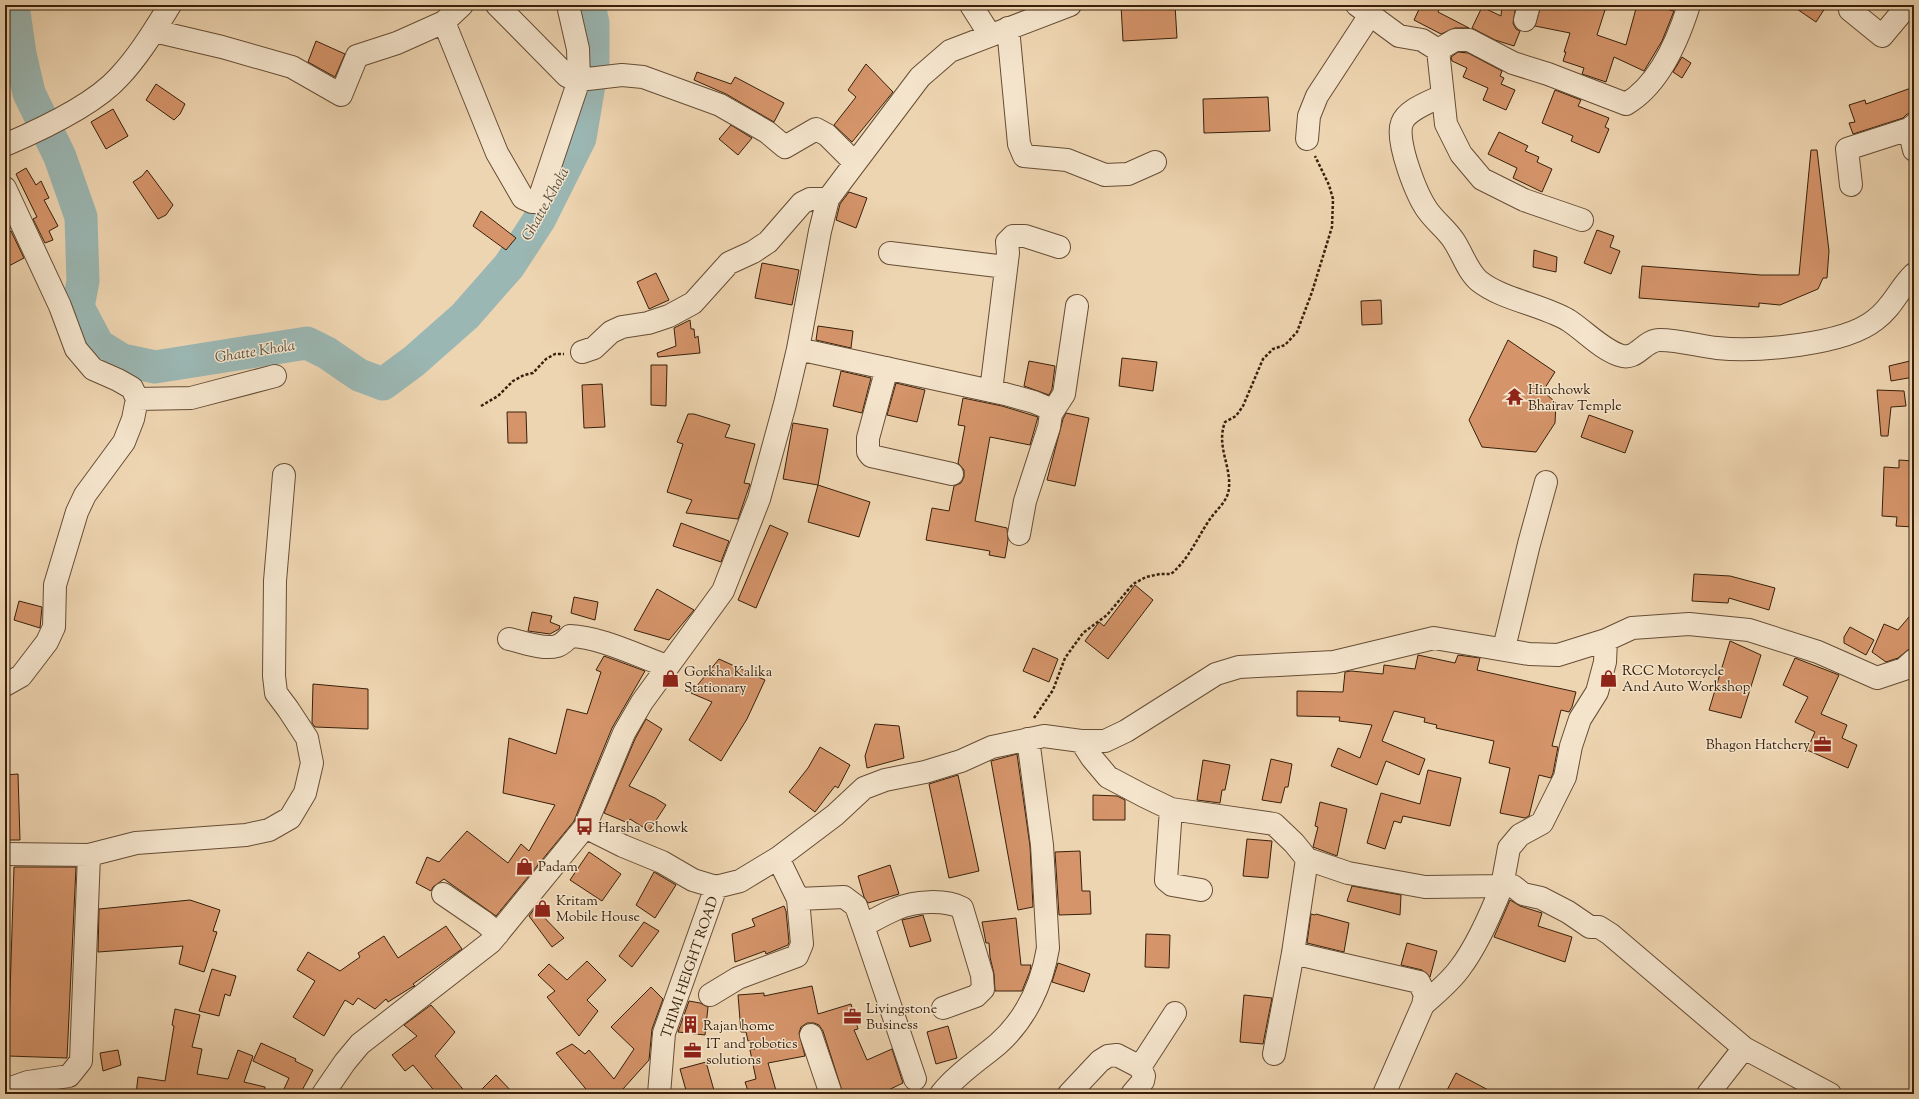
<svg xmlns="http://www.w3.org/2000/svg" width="1919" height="1099" font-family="'Sorts Mill Goudy',serif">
	<rect width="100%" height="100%" fill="#eed5b1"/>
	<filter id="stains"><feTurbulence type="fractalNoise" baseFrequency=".005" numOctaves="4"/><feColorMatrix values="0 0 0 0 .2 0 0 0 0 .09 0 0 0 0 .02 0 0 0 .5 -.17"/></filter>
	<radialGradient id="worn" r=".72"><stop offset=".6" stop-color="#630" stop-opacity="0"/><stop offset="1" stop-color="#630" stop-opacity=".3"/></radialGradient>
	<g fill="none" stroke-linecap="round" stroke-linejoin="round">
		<path stroke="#9bb7b3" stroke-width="33" d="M 13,5 L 20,54 L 29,93 L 60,157 L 81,217 L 83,281 L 78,307 L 98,345 L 122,360 L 155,367 L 307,343 L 327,353 L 359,375 L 383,384 L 414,361 L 465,316 L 509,266 L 539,220 L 580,138 L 593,61 L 593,23 L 589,5"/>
	</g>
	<path fill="#d5946a" stroke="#38200a" d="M 1121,5 L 1175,5 L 1177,38 L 1123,41 Z
		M 1421,5 L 1441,5 L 1438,12 L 1469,28 L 1455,28 L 1441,34 L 1414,20 Z
		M 1502,5 L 1516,5 L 1513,23 L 1516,29 L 1520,31 L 1514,46 L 1495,40 L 1472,28 L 1482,7 L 1501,16 Z
		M 1541,5 L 1603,5 L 1602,9 L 1605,10 L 1597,35 L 1626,45 L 1637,5 L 1667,5 L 1666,9 L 1674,11 L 1662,41 L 1644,71 L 1614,57 L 1606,82 L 1582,74 L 1584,68 L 1563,61 L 1566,52 L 1564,52 L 1570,33 L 1535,26 Z
		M 1791,5 L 1827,5 L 1816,22 Z
		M 316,41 L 345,54 L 335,77 L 308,62 Z
		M 1458,52 L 1468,53 L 1502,71 L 1500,76 L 1504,78 L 1501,84 L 1515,90 L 1506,110 L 1483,100 L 1488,88 L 1463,77 L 1467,68 L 1452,61 L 1451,57 Z
		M 1682,57 L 1691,63 L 1682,78 L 1673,72 Z
		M 866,64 L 893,92 L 852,142 L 834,125 L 856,97 L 848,90 Z
		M 697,72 L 731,84 L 735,77 L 784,103 L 774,122 L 726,94 L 694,80 Z
		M 156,84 L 185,104 L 180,114 L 174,120 L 146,100 Z
		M 1914,87 L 1914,113 L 1907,114 L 1903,118 L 1853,134 L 1849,123 L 1855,122 L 1849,105 L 1865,100 L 1866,104 Z
		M 1555,90 L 1581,100 L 1578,106 L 1609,118 L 1605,127 L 1609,129 L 1599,153 L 1571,141 L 1573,136 L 1542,123 Z
		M 1268,97 L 1270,131 L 1204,133 L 1203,99 Z
		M 113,109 L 128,136 L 106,149 L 91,122 Z
		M 731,125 L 752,138 L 738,155 L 719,139 Z
		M 1499,132 L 1528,146 L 1525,151 L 1539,157 L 1537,162 L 1552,169 L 1542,192 L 1513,178 L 1517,168 L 1488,154 Z
		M 1811,150 L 1817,150 L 1829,251 L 1827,278 L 1823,278 L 1818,289 L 1780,305 L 1759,303 L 1759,307 L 1639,298 L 1642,266 L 1761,275 L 1799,275 Z
		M 26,168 L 36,185 L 41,181 L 49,198 L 44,200 L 58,226 L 49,231 L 53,240 L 45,243 L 33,219 L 37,217 L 16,174 Z
		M 147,170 L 173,205 L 166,215 L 158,219 L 133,182 L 142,176 Z
		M 849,192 L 867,198 L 856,228 L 836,220 L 840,204 Z
		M 481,211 L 516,238 L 506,250 L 473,226 Z
		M 1597,230 L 1614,236 L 1610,247 L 1620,251 L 1611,274 L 1584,263 Z
		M 11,231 L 24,258 L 5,268 L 5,235 Z
		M 1534,250 L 1557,257 L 1556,272 L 1533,267 Z
		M 762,263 L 799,270 L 792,305 L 755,298 Z
		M 656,273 L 669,300 L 649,309 L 637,282 Z
		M 1381,300 L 1382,324 L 1362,325 L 1361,301 Z
		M 690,320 L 691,329 L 694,329 L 695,338 L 698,336 L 700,353 L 658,357 L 657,353 L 676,346 L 674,328 Z
		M 818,326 L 853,331 L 851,348 L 816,340 Z
		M 1508,340 L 1555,372 L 1543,391 L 1556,403 L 1555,423 L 1536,452 L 1482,447 L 1469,420 Z
		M 1122,358 L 1157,362 L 1153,391 L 1119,386 Z
		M 1914,360 L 1914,377 L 1891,381 L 1889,366 Z
		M 1029,361 L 1055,366 L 1052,389 L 1049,395 L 1024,386 Z
		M 651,365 L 667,365 L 666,406 L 651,405 Z
		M 841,371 L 871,378 L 862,413 L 833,406 Z
		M 896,383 L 925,390 L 917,422 L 887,415 Z
		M 602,384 L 605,427 L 584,428 L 582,385 Z
		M 1877,390 L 1904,391 L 1906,406 L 1891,407 L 1888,436 L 1881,436 Z
		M 963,398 L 1002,406 L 1038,417 L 1030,445 L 990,437 L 975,521 L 1007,528 L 1008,540 L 1005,558 L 989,555 L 990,551 L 926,540 L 932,508 L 949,511 L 954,486 L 961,483 L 964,477 L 964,470 L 958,463 L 965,426 L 958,425 Z
		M 507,412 L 526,412 L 527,443 L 508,443 Z
		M 1066,413 L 1089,418 L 1075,486 L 1047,480 L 1063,419 Z
		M 688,414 L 694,414 L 730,425 L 725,437 L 755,444 L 744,483 L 750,484 L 738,519 L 686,513 L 692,500 L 667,492 L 683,444 L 677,442 Z
		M 1589,415 L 1633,431 L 1625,453 L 1581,437 Z
		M 793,423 L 828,429 L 818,485 L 783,479 Z
		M 1899,460 L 1914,461 L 1914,527 L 1896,526 L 1897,517 L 1882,516 L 1884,467 L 1899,468 Z
		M 818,485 L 870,502 L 859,537 L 808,522 Z
		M 681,523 L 729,541 L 721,562 L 673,546 Z
		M 770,525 L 788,533 L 756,608 L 738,600 Z
		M 1694,574 L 1730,576 L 1775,588 L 1769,610 L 1729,598 L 1728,603 L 1692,601 Z
		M 1135,585 L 1153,600 L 1108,659 L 1085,641 L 1099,622 L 1104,626 Z
		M 657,589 L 694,610 L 669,640 L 634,630 Z
		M 574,597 L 598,602 L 595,620 L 571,613 Z
		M 19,601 L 42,607 L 40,628 L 14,620 Z
		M 1914,611 L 1914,645 L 1898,658 L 1886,662 L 1872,652 L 1884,624 L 1898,630 Z
		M 532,612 L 552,616 L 550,622 L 560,626 L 559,629 L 550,634 L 528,631 Z
		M 1850,627 L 1874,640 L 1866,655 L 1844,643 L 1844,637 Z
		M 1730,641 L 1761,655 L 1741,718 L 1709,710 Z
		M 1033,648 L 1058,659 L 1049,682 L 1023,671 Z
		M 1418,655 L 1455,663 L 1458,655 L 1480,658 L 1477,670 L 1576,692 L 1572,707 L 1569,712 L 1561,710 L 1552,746 L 1558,747 L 1553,773 L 1551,778 L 1539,775 L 1529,816 L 1525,818 L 1500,813 L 1510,768 L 1489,763 L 1494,741 L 1436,728 L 1437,725 L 1424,722 L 1425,718 L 1394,711 L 1382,741 L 1425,759 L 1419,775 L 1386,761 L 1377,785 L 1331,766 L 1338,748 L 1360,758 L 1372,725 L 1339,721 L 1340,717 L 1297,716 L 1297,691 L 1343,692 L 1345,672 L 1351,671 L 1383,674 L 1384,665 L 1415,669 Z
		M 604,656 L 645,671 L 612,728 L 574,821 L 496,916 L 444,879 L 433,887 L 431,891 L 416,883 L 427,857 L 439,862 L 467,831 L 508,863 L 521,844 L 529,851 L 555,805 L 503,793 L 509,738 L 556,754 L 567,709 L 587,714 L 601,672 L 596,670 Z
		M 1795,658 L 1839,675 L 1821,714 L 1847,725 L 1842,738 L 1857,745 L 1848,768 L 1807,750 L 1815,732 L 1795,722 L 1808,697 L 1783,685 Z
		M 719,659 L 765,680 L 747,719 L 721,761 L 689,740 L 712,702 L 691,693 Z
		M 313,684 L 368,689 L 368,729 L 315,727 L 312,723 Z
		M 646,719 L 662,729 L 629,786 L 655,798 L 666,805 L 649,831 L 630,819 L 628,823 L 604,813 L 635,739 Z
		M 875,724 L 899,726 L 904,758 L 867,768 L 865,756 Z
		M 820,747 L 850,765 L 838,788 L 835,786 L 815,812 L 789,792 L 808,768 Z
		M 1017,754 L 1030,846 L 1033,907 L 1018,910 L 991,761 Z
		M 1271,759 L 1292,764 L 1288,787 L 1285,787 L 1281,803 L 1262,800 Z
		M 1203,760 L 1230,765 L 1225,790 L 1222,790 L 1220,803 L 1197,800 Z
		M 1428,770 L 1461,778 L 1450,826 L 1403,816 L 1401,823 L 1394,821 L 1385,849 L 1367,843 L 1381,793 L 1420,804 Z
		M 18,774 L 20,840 L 5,840 L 5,775 Z
		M 958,775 L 979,871 L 949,878 L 929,784 Z
		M 1093,795 L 1117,796 L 1125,800 L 1125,820 L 1093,820 Z
		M 1320,802 L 1347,809 L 1337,856 L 1313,847 L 1318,827 L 1315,826 Z
		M 1247,839 L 1272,841 L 1268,878 L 1243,876 Z
		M 1080,851 L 1082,891 L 1090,891 L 1091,914 L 1059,915 L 1055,852 Z
		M 589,852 L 621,874 L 602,901 L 570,880 Z
		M 890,865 L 899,894 L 868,903 L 864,897 L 858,876 Z
		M 14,867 L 76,867 L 67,1058 L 8,1056 Z
		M 654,872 L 676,885 L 655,918 L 636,905 Z
		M 1352,886 L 1401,895 L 1400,915 L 1347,901 Z
		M 190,900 L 220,910 L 213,931 L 217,932 L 204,972 L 179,964 L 183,946 L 98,952 L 99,909 Z
		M 1510,900 L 1520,906 L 1542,913 L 1538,926 L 1572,937 L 1565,962 L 1494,937 Z
		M 784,906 L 786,911 L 789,942 L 788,945 L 766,954 L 765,951 L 735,962 L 732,934 L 755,926 L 752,919 Z
		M 535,908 L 564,938 L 552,947 L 529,916 Z
		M 1311,914 L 1315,915 L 1316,914 L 1349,923 L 1344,952 L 1307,943 Z
		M 923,915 L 931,941 L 910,947 L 902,920 Z
		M 1016,918 L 1021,965 L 1031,965 L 1030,971 L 1022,991 L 995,991 L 994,974 L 990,957 L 989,943 L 986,943 L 982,922 Z
		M 644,922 L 659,931 L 632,967 L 619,956 Z
		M 446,926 L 462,949 L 413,984 L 415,986 L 412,987 L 388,1002 L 386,999 L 375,1009 L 358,998 L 353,1005 L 345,1000 L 324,1036 L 293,1017 L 315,981 L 297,970 L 308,952 L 340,971 L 360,957 L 358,953 L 384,936 L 398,958 Z
		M 1146,934 L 1170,935 L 1169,968 L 1145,967 Z
		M 1407,943 L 1437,951 L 1430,977 L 1422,970 L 1401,965 Z
		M 587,961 L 606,980 L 587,1000 L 598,1011 L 579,1036 L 547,997 L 555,991 L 538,975 L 549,964 L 567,980 Z
		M 1058,963 L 1090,974 L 1084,992 L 1052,982 Z
		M 212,969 L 236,976 L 230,996 L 225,994 L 219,1016 L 199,1011 Z
		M 812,986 L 818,1014 L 851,1004 L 858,1029 L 854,1030 L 867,1060 L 892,1049 L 903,1083 L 880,1094 L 843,1094 L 823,1031 L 819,1025 L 814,1023 L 807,1023 L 801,1027 L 799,1033 L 805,1056 L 768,1063 L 777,1094 L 749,1094 L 745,1082 L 756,1079 L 750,1050 L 773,1044 L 748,1041 L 746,1032 L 741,1032 L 738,995 L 764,993 L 764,996 Z
		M 651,987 L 663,999 L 652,1029 L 649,1060 L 623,1089 L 627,1094 L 590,1094 L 556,1053 L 572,1044 L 585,1054 L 589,1050 L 614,1079 L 634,1049 L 611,1027 Z
		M 1244,995 L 1272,998 L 1263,1044 L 1240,1042 Z
		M 689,1001 L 700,1003 L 708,1007 L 705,1035 L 678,1032 Z
		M 431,1005 L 455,1032 L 435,1056 L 467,1094 L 437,1094 L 413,1065 L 405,1071 L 392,1055 L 417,1036 L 404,1025 Z
		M 175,1009 L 200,1015 L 192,1047 L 202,1049 L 197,1074 L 228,1079 L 238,1050 L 253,1056 L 244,1082 L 265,1087 L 265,1094 L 136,1094 L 138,1077 L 165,1081 L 174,1026 L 172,1025 Z
		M 948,1026 L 957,1058 L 936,1064 L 927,1032 Z
		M 261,1043 L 296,1059 L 295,1061 L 313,1070 L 300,1094 L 294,1094 L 284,1089 L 289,1078 L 253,1061 Z
		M 118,1050 L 121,1065 L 103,1071 L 100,1053 Z
		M 706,1062 L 715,1094 L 687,1094 L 680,1069 Z
		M 1456,1073 L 1496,1094 L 1445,1094 Z
		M 496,1075 L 514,1094 L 477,1094 Z"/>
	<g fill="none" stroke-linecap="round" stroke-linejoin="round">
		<defs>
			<path id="minor" d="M 497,5 L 567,76 L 579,80 L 622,75 L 643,77 L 720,105 L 767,132 L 785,147 L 816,129 L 827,135 L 855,163
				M 971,5 L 990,35
				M 1357,5 L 1399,36 L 1422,40 L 1438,50 L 1446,124 L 1461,154 L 1482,179 L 1524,200 L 1582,220
				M 1854,5 L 1850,10 L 1882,36 L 1908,5
				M 1525,20 L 1529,5
				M 444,22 L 497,153 L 523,198 L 532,202 L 538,202 L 579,80 L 578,49 L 568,5
				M 1008,28 L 1019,144 L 1024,156 L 1067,160 L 1105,175 L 1128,174 L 1155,162
				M 154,31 L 222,47 L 292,67 L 341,95 L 357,56 L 397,43 L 444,22 L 462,5
				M 1438,50 L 1455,40 L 1469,40 L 1513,63 L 1548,74 L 1626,104 C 1659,85 1678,40 1689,5
				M 1443,95 C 1431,102 1407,109 1402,123 C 1395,141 1417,196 1428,211 C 1436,222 1447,230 1454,241 C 1462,253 1468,272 1479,281 C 1503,300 1540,304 1568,320 C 1585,331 1600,348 1619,355 C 1637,362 1643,340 1660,340 C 1679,340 1699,346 1717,348 C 1757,352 1844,345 1875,320 C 1893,307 1899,288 1914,274
				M 1909,129 L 1914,150
				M 1307,139 L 1309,116 L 1317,96 L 1370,15
				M 5,145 C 40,130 94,105 119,77 C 139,56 155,29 170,5
				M 1851,185 L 1847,149 L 1909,129 L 1914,125
				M 5,188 L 60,306 L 76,349 L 93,369 L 118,380 L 132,388 L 137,399 L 133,419 L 124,442 L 85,495 L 77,512 L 55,585 L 54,627 L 47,642 L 21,676 L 5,685
				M 890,253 L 1006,267
				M 798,349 L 1005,394 L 1034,402 L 1048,408 L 1051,414 L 1049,427 L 1025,501 L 1019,534
				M 582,352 L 594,348 L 611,332 L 622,327 L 648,323 L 669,316 L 693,303 L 729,263 L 753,252 L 768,242 L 802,203 L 810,199 L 828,199
				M 887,368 L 868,438 L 868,452 L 871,456 L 952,474
				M 991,391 L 1008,253 L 1007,242 L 1013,236 L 1025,236 L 1059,247
				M 137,399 L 191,398 L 275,376
				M 1051,414 L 1064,394 L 1077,306
				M 509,639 C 523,642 543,650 557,646 C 563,644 566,640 570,636 C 601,637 638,656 667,666
				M 1504,648 L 1529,544 L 1546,482
				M 1081,741 L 1092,758 L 1108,777 L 1144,796 L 1171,809 L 1274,824 L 1294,843 L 1307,859 L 1293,953 L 1274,1054
				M 1171,809 L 1166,880 L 1172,885 L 1201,890
				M 585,827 L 623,846 L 662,862 L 693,880 L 716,887 L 740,881 L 778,858 L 835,815 L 864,788 L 885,780 L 925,772 L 961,761 L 992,747 L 1044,736 L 1081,741 L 1105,741 L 1126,731 L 1216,674 L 1239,667 L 1334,662 L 1434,638 L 1529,654 L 1558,655 L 1606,640 L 1632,628 L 1689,624 L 1749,630 L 1818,652 L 1877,678 L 1904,669 L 1914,660
				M 5,854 L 89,855
				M 778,858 L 798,899 L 844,897 L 856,906 L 863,926 C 874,920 884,914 896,909 C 914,901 945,899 962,908 L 982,975 L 983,989 L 976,996 L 943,1008
				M 1307,859 L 1348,873 L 1425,887 L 1502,886 L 1509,848 L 1520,835 L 1542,823 L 1565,777 L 1571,746 L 1580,719 L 1597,692 L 1605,662 L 1606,640
				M 443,894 L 484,922 L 498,934
				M 863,926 L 915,1079
				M 1293,953 L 1419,982 L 1425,995 L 1423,1005 L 1384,1094
				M 710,995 L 738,978 L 797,956 L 802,944 L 798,899
				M 1423,1005 C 1436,993 1450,982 1460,968 C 1477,946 1492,911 1502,886 L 1513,886 L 1523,894 L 1541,898 L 1568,912 L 1590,927 L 1599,927 L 1610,934 L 1744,1048 L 1708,1094
				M 811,1035 L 831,1094
				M 1744,1048 L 1830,1094
				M 1140,1067 L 1175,1013
				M 5,1090 L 28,1082 L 69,1076 L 81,1061 L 89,855 L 136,843 L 246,835 L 269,830 L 290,818 L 305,793 L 312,763 L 307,738 L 288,709 L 276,693 L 274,676 L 275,581 L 284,475
				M 323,1094 L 345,1062 L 360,1044 L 491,942 L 585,827 L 624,733 L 642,702 L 723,591 L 759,499 L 785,404 L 798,349 L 820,231 L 828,199 L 920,77 L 950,51 L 1070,5
				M 659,1094 L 664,1033 L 716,887
				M 941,1094 C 957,1074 979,1060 998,1044 C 1026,1019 1042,984 1048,948 L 1042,845 L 1028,739
				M 1069,1094 L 1100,1061 L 1108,1056 L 1117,1055 L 1140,1067 L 1144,1076 L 1143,1081 L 1132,1094"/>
		</defs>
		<use href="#minor" stroke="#664d34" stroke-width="24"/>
		<path stroke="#38200a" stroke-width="2.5" stroke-dasharray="3 2" stroke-linecap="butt" d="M 481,406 L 498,396 L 513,381 L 524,375 L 533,373 L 546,359 L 555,354 L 564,354
			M 1034,718 L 1053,690 L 1065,658 L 1083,633 L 1107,615 L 1133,584 L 1146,577 L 1160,574 L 1171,574 C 1189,559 1197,538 1210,519 C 1217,509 1228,501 1229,488 C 1231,465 1216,446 1225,422 L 1236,416 L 1243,406 L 1263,359 L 1273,349 L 1285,345 L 1297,332 L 1312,292 L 1332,227 L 1333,199 L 1329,185 L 1315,156"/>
		<use href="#minor" stroke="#f4e4cc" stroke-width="22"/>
	</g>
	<defs>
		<symbol id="temple-bare" viewBox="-9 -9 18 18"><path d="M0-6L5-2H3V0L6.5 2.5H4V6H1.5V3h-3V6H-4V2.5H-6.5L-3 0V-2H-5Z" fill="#8f2418" stroke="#f4e4cc" stroke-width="2.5" paint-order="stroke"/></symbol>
		<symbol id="shop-bare" viewBox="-9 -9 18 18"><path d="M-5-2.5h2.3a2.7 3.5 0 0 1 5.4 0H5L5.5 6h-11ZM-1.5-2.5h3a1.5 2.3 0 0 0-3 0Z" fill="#8f2418" stroke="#f4e4cc" stroke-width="2.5" paint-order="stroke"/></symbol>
		<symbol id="office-bare" viewBox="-9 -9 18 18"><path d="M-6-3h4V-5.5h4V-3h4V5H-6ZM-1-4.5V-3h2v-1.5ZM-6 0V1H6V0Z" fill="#8f2418" stroke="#f4e4cc" stroke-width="2.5" paint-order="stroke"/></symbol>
		<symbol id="bus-bare" viewBox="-9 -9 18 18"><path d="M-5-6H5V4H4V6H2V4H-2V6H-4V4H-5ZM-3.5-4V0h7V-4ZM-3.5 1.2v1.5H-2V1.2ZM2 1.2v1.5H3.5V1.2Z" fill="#8f2418" stroke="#f4e4cc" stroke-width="2.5" paint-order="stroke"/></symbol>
		<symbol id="building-bare" viewBox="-9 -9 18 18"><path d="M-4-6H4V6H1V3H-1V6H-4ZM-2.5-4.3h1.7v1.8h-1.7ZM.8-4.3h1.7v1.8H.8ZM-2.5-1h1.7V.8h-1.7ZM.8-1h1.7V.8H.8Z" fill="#8f2418" stroke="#f4e4cc" stroke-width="2.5" paint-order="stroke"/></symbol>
	</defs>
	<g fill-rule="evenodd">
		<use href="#temple-bare" x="1502" y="384" width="25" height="25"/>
		<use href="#shop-bare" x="1596" y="666" width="25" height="25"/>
		<use href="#shop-bare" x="658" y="666" width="25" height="25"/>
		<use href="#office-bare" x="1810" y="732" width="25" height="25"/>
		<use href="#bus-bare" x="572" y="814" width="25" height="25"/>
		<use href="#shop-bare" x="512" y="854" width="25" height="25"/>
		<use href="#shop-bare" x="530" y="896" width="25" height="25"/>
		<use href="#office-bare" x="840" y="1004" width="25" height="25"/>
		<use href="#building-bare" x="678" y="1012" width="25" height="25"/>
		<use href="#office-bare" x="680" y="1038" width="25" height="25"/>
	</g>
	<g text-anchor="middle" stroke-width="3" stroke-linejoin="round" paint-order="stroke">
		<g font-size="14" fill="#38200a" stroke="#f4e4cc" text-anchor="start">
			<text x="1528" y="394">Hinchowk<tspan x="1528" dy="16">Bhairav Temple</tspan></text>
			<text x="1622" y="675">RCC Motorcycle<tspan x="1622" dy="16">And Auto Workshop</tspan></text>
			<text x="684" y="676">Gorkha Kalika<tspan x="684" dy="16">Stationary</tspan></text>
			<text x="1810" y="749" text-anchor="end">Bhagon Hatchery</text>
			<text x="598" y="832">Harsha Chowk</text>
			<text x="538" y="871">Padam</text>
			<text x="556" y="905">Kritam<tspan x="556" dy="16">Mobile House</tspan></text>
			<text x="866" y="1013">Livingstone<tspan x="866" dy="16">Business</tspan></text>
			<text x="703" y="1030">Rajan home</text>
			<text x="706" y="1048">IT and robotics<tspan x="706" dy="16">solutions</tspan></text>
		</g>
		<g font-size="14" fill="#38200a" stroke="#f4e4cc">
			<text transform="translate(689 967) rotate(-71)" y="5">THIMI HEIGHT ROAD</text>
		</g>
		<g font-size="15" font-style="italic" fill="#564d3d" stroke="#f4e4cc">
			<text transform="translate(545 204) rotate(-61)" y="5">Ghatte Khola</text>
			<text transform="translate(255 351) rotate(-9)" y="5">Ghatte Khola</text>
		</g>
	</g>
	<rect width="1919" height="1099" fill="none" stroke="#eed5b1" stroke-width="20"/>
	<rect x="6" y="6" width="1907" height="1087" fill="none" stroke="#38200a" stroke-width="2"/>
	<rect x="10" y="10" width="1899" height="1079" fill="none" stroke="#38200a"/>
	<rect width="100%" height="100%" filter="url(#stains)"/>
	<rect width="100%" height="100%" fill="url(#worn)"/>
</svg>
